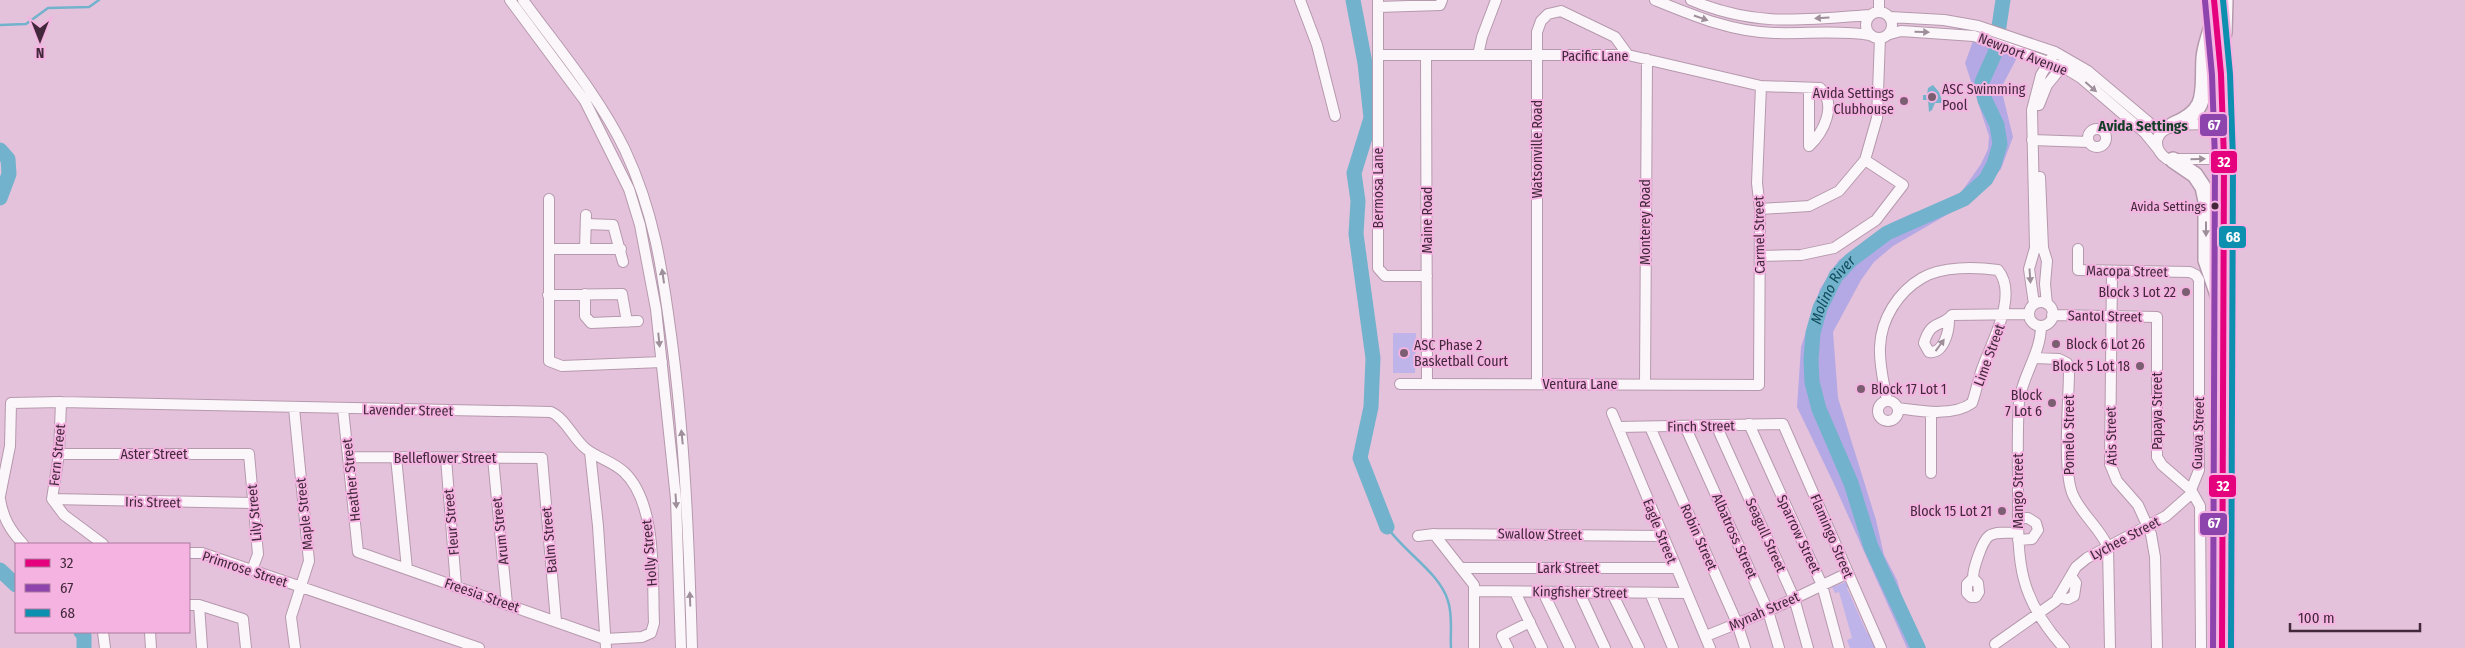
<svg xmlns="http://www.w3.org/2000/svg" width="2465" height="648" font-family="'Fira Sans Condensed',sans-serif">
	<rect width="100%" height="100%" fill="#e5c2db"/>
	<path fill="#beb4e9" d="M 1393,333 L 1416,333 L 1415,373 L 1393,373 Z
		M 1851,580 L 1853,584 L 1847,588 L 1867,633 L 1873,631 L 1881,648 L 1850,648 L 1847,640 L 1852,638 L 1839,592 L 1835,593 L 1832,587 Z"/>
	<path fill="#b4a9e4" d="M 1973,41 L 2018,56 L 2001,88 L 2013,137 L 2001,169 L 1976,198 L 1893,246 L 1874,262 L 1861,280 L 1833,332 L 1838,398 L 1876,520 L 1884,555 L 1897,580 L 1906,612 L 1926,648 L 1907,648 L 1834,484 L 1797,407 L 1801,347 L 1820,289 L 1839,260 L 1891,223 L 1913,213 L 1949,202 L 1962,191 L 1981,164 L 1988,149 L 1989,136 L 1965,63 Z"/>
	<path fill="#73b2cc" d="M 1933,85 L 1939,92 L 1943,103 L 1935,103 L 1932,110 L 1929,112 L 1928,100 L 1923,100 L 1923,95 L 1927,95 L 1928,88 Z"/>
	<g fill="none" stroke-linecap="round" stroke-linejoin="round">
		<path stroke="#73b2cc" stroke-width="2.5" d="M 0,25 L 26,24 L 48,8 L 89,7 L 99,0
			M 1387,527 C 1405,553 1440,573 1448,601 C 1453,615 1450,633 1451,648"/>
		<g stroke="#73b2cc" stroke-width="15">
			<path d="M 1353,0 L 1365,63 L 1371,118 L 1354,173 L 1358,201 L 1356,234 L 1373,358 L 1371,407 L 1360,458 L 1387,527"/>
			<path d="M 0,150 L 8,159 L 9,174 L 0,198"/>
			<path d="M 0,570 L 16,585"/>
			<path d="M 81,632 L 84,635 L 84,648"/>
			<path id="s1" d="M 1918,648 L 1871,547 L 1851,483 L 1819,409 L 1812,382 L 1811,360 L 1813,333 L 1820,308 L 1836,276 L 1851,260 L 1887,233 L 1964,199 L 1986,179 L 1994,164 L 2000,144 L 1997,125 L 1985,100 L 1982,82 L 1995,53 L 2003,0"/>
		</g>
		<defs>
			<path id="street" d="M 510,0 L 585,101 L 629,189 L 640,225 L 656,309 L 676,499 L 681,648
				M 523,0 C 558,48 599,96 625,150 C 654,212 662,268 671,335 C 685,439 689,543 692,648
				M 1300,0 L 1317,45 L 1335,116
				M 1378,0 L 1378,268 L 1385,276 L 1427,276
				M 1655,0 C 1694,16 1732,32 1774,33 C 1806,34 1838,30 1870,35
				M 1691,0 C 1754,27 1803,20 1870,15
				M 1879,0 L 1879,11
				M 1378,7 L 1440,5 L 1442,0
				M1866 25a13 13 0 1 1 26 0a13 13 0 1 1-26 0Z
				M 1890,17 L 1944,20 L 1978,26 L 2055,52 L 2088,71 L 2152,125 L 2164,129
				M 1890,34 L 1901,31 L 1974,36 L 2063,67 L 2081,78 L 2145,133 L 2158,149
				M 1378,55 L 1628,55 L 1761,86 L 1820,88 C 1838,105 1823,133 1809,146
				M 1426,55 L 1427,384
				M 1478,55 L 1482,37 L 1496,0
				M 1809,88 L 1809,146
				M 2039,105 L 2047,85 L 2065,63
				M 2223,125 C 2206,125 2157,118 2157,143 C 2157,150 2161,155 2167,159 L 2224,159
				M2088 138a9 9 0 1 1 18 0a9 9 0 1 1-18 0Z
				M 2032,140 L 2089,142
				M 2040,177 L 2043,248 L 2047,261 L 2045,284 L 2047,304
				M 549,199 L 549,361 L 562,366 L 662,362
				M 1760,209 L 1809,206 L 1839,191 L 1865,160 L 1877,118 L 1880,38
				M 586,224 L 613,225 L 623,262
				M 549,249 L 621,249
				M 585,249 L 586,215
				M 2078,249 L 2078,270 L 2190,272 L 2196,275 L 2199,280 L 2199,470 L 2191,490 L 2200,506 L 2201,648
				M 1760,256 L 1801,255 L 1834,248 L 1876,220 L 1903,185 L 1865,160
				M 2112,271 L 2110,464 L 2117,481 L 2138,505 L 2151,534 L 2155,557 L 2157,648
				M 585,294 L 585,316 L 591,323 L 638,321
				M 548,295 L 622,294 L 627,322
				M2029 314a12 12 0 1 1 24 0a12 12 0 1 1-24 0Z
				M 2034,304 L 2029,269 L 2035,248 L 2032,110 L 2041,75 L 2052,57
				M 2052,315 L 2157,317 L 2157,457 L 2162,465 L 2191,490
				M 1949,320 C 1949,331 1944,354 1929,352 L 1924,343 C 1931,319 1941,328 1952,315 L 2029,314
				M 2041,326 C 2041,353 2023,374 2019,401 C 2017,432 2018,462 2018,493 C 2018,560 2016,595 2064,648
				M 2035,358 L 2059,359 L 2067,363 L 2069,371 C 2069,401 2062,470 2073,495 C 2082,515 2099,527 2108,547 L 2110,648
				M 1400,384 L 1759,385 L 1760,209 L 1757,183 L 1761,86
				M 1537,384 L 1537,32 L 1541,21 L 1548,14 L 1561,11 L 1615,37 L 1628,55
				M 1645,385 L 1647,59
				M1878 411a10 10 0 1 1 20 0a10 10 0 1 1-20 0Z
				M 1887,401 C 1884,383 1879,365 1880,347 C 1881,319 1898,292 1922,278 C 1942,266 1976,267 1998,270 C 2019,295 1991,343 1982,369 C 1978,380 1976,392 1972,403 C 1953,417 1920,411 1898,408
				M 61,402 L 59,454 L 52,499 L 64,515 L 103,544
				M 294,408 L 309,561 L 291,617 L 295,648
				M 1612,413 L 1710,648
				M 1749,424 L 1822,585 L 1839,648
				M 1716,425 L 1794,598 L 1808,648
				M 1685,426 L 1768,611 L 1779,648
				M 1618,427 L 1783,424 L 1881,648
				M 1650,427 L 1737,623 L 1745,648
				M 590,452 L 598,526 L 606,648
				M 59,454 L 249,454 L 258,554 L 252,570
				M 348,457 L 542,458 L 556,621
				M 396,457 L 407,569
				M 446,458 L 456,586
				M 493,458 L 507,604
				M 1931,473 L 1931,412
				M 0,496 L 10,446 L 11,403 L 61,402 L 551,412 C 565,418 573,438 585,448 C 597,458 612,461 624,472 C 658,504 652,579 654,623 L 651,633 L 642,637 L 605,639 L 358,552 L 343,409
				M 0,499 C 3,518 10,530 23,544
				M 52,499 L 253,503
				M 2018,518 L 2028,518 L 2036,523 L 2038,530 L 2032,539 L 2018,540
				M 1434,534 L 1474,585 L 1474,648
				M 1418,536 L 1434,534 L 1663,536
				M 189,553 L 202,553 L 479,648
				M 1461,568 L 1676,568
				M 1973,578 L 1978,583 L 1979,592 L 1976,597 L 1971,597 L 1967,593 L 1967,584 L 1973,578 C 1973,569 1982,541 1989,536 C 1996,531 2010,533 2018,533
				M 1474,591 L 1687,593
				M 1515,592 L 1542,648
				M 1543,592 L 1570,648
				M 1579,592 L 1605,648
				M 1612,593 L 1639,648
				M 1650,593 L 1673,648
				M 2058,597 L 2068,599 L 2074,596 L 2076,583 L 2071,576
				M 189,605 L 199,605 L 243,619 L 246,648
				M 199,605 L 202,648
				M 103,632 L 105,648
				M 150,632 L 151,648
				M 1706,636 L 1768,611 L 1848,573
				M 1995,644 L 2056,601 L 2076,567 L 2087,558 L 2166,516 L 2192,493
				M 1508,648 L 1502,636 L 1530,622"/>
			<path id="primary" d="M 2214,0 L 2221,74 L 2224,159 L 2222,648
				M 2224,33 L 2225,0
				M 2173,125 C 2210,110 2202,92 2204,58 C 2205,46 2210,35 2212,24
				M 2173,160 L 2195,175 L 2203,187 L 2206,201 L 2206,260 L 2220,301"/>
		</defs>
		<use href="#street" stroke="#b599ad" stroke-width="12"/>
		<use href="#primary" stroke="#b599ad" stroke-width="18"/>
		<use href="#street" stroke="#fbf6fa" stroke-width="10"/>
		<use href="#primary" stroke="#fbf6fa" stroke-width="15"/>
		<defs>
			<path id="bus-1" d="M 2214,0 L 2221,74 L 2224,159 L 2222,648"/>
			<path id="bus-2" d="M 2205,1 L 2212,75 L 2215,159 L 2213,648"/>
			<path id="bus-3" d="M 2223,0 L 2230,74 L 2233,159 L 2231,648"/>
		</defs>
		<use href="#bus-1" stroke="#f4b3e1" stroke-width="10"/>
		<use href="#bus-2" stroke="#f4b3e1" stroke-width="10"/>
		<use href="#bus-3" stroke="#f4b3e1" stroke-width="10"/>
		<use href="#bus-1" stroke="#e5007d" stroke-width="6"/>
		<use href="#bus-2" stroke="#8e44ad" stroke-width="6"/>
		<use href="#bus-3" stroke="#0d8fb0" stroke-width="6"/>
	</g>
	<defs><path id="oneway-solid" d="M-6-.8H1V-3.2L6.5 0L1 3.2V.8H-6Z" transform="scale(1.25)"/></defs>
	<g fill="#9e8f9a">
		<use href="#oneway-solid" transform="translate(1701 18) rotate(19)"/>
		<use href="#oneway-solid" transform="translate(1822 18) rotate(176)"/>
		<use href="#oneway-solid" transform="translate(1922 32) rotate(2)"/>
		<use href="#oneway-solid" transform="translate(2091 87) rotate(41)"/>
		<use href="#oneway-solid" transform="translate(2198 159) rotate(-1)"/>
		<use href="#oneway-solid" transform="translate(2206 229) rotate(90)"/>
		<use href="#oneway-solid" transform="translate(663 276) rotate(-98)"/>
		<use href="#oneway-solid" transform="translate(2030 276) rotate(86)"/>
		<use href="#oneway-solid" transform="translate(659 340) rotate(84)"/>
		<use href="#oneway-solid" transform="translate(1940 345) rotate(-54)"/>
		<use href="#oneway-solid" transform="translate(682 437) rotate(-96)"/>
		<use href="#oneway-solid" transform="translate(676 501) rotate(86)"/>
		<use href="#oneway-solid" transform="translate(690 599) rotate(-92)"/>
	</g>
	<g fill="#7b5e72" stroke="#f4b3e1" stroke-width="2">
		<circle cx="1932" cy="97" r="5"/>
		<circle cx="1904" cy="101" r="5"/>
		<circle cx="2186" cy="292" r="5"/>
		<circle cx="2056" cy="344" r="5"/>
		<circle cx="1404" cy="353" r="5"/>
		<circle cx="2140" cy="366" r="5"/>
		<circle cx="1861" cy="389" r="5"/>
		<circle cx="2052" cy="403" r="5"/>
		<circle cx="2002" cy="511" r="5"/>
	</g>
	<circle fill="#42283a" stroke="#f4b3e1" stroke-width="2" cx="2215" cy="206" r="4.5"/>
	<g text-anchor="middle" stroke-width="4" stroke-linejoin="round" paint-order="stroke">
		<g font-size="13" fill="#42283a" stroke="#f4b3e1" text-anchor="end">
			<text x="2206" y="211">Avida Settings</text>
		</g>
		<g font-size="14" fill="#42283a" stroke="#f4b3e1">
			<text transform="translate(2023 54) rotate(21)" y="5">Newport Avenue</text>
			<text x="1595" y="61">Pacific Lane</text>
			<text transform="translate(1537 149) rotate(-90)" y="5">Watsonville Road</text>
			<text transform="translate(1378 188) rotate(-90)" y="5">Bermosa Lane</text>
			<text transform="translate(1427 220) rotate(-90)" y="5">Maine Road</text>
			<text transform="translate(1645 222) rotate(-90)" y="5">Monterey Road</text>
			<text transform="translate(1759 235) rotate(-91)" y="5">Carmel Street</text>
			<text transform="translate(2127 271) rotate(1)" y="5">Macopa Street</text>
			<text transform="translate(2105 316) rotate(1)" y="5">Santol Street</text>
			<text transform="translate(1989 355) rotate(-70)" y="5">Lime Street</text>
			<text x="1580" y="389">Ventura Lane</text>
			<text transform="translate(408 410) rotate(1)" y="5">Lavender Street</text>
			<text transform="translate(2157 411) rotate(-90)" y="5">Papaya Street</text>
			<text transform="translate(1701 426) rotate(-1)" y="5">Finch Street</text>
			<text transform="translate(2198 433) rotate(-88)" y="5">Guava Street</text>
			<text transform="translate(2069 435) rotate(-90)" y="5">Pomelo Street</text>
			<text transform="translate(2111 436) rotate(-91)" y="5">Atis Street</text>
			<text x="154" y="459">Aster Street</text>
			<text transform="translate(57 455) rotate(-84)" y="5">Fern Street</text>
			<text x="445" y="463">Belleflower Street</text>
			<text transform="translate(351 480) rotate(-96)" y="5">Heather Street</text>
			<text transform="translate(2018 491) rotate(-90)" y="5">Mango Street</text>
			<text transform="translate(153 502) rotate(1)" y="5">Iris Street</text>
			<text transform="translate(254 513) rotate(-95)" y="5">Lily Street</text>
			<text transform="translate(304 514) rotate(-96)" y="5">Maple Street</text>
			<text transform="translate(451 522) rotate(-95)" y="5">Fleur Street</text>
			<text transform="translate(500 531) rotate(-96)" y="5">Arum Street</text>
			<text transform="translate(1660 531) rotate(68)" y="5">Eagle Street</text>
			<text transform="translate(1540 534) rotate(1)" y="5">Swallow Street</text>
			<text transform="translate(1799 534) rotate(65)" y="5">Sparrow Street</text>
			<text transform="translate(1766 535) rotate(66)" y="5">Seagull Street</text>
			<text transform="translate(1735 536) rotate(66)" y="5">Albatross Street</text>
			<text transform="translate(1832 536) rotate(67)" y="5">Flamingo Street</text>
			<text transform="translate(1699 537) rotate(66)" y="5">Robin Street</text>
			<text transform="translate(2125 538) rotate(-28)" y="5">Lychee Street</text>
			<text transform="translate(549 540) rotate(-95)" y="5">Balm Street</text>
			<text transform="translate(649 553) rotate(-95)" y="5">Holly Street</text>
			<text x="1568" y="573">Lark Street</text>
			<text transform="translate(245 569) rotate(18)" y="5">Primrose Street</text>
			<text transform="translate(1580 592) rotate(1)" y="5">Kingfisher Street</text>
			<text transform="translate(482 595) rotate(19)" y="5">Freesia Street</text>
			<text transform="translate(1764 611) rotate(-24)" y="5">Mynah Street</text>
		</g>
		<g font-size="14" fill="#42283a" stroke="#f4b3e1" text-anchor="end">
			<text x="1942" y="94" text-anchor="start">ASC Swimming<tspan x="1942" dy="16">Pool</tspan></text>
			<text x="1894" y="98">Avida Settings<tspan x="1894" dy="16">Clubhouse</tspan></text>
			<text x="2176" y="297">Block 3 Lot 22</text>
			<text x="2066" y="349" text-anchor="start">Block 6 Lot 26</text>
			<text x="1414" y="350" text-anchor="start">ASC Phase 2<tspan x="1414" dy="16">Basketball Court</tspan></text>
			<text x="2130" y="371">Block 5 Lot 18</text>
			<text x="1871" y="394" text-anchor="start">Block 17 Lot 1</text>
			<text x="2042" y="400">Block<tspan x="2042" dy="16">7 Lot 6</tspan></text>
			<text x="1992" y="516">Block 15 Lot 21</text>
		</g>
		<g font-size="15" font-weight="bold" fill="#153e29" stroke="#f4b3e1">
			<text x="2143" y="131">Avida Settings</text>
		</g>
		<g font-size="15" font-style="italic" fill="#104c5b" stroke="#f4b3e1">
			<text dy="5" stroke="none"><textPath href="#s1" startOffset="384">Molino River</textPath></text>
		</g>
	</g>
	<g stroke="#f4b3e1" stroke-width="2">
		<rect x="2199" y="113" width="29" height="24" rx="5" fill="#8e44ad"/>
		<rect x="2210" y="150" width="28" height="24" rx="5" fill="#e5007d"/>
		<rect x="2218" y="225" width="29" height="24" rx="5" fill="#0d8fb0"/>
		<rect x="2208" y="474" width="29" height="24" rx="5" fill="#e5007d"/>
		<rect x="2199" y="512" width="29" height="24" rx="5" fill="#8e44ad"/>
	</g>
	<g font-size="14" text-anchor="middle" font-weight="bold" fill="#fff">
		<text x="2214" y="130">67</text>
		<text x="2224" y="167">32</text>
		<text x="2233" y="242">68</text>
		<text x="2223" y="491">32</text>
		<text x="2214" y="528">67</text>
	</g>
	<rect x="15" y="543" width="175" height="90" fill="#f4b3e1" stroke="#ad7b9e"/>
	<rect x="25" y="559" width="25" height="8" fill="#e5007d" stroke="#ad7b9e"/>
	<text x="60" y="568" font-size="15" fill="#42283a">32</text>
	<rect x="25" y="584" width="25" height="8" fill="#8e44ad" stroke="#ad7b9e"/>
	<text x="60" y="593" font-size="15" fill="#42283a">67</text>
	<rect x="25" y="609" width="25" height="8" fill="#0d8fb0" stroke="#ad7b9e"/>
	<text x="60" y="618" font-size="15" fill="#42283a">68</text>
	<g transform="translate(40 40) rotate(180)" stroke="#f4b3e1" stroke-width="4" paint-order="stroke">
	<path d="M0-4L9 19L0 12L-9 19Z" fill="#42283a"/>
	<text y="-8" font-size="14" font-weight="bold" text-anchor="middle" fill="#42283a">N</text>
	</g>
	<path d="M2290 623v8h130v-8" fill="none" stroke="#42283a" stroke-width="2.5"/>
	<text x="2298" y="623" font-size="15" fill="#42283a" stroke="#f4b3e1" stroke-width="4" paint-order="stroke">100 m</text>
</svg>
